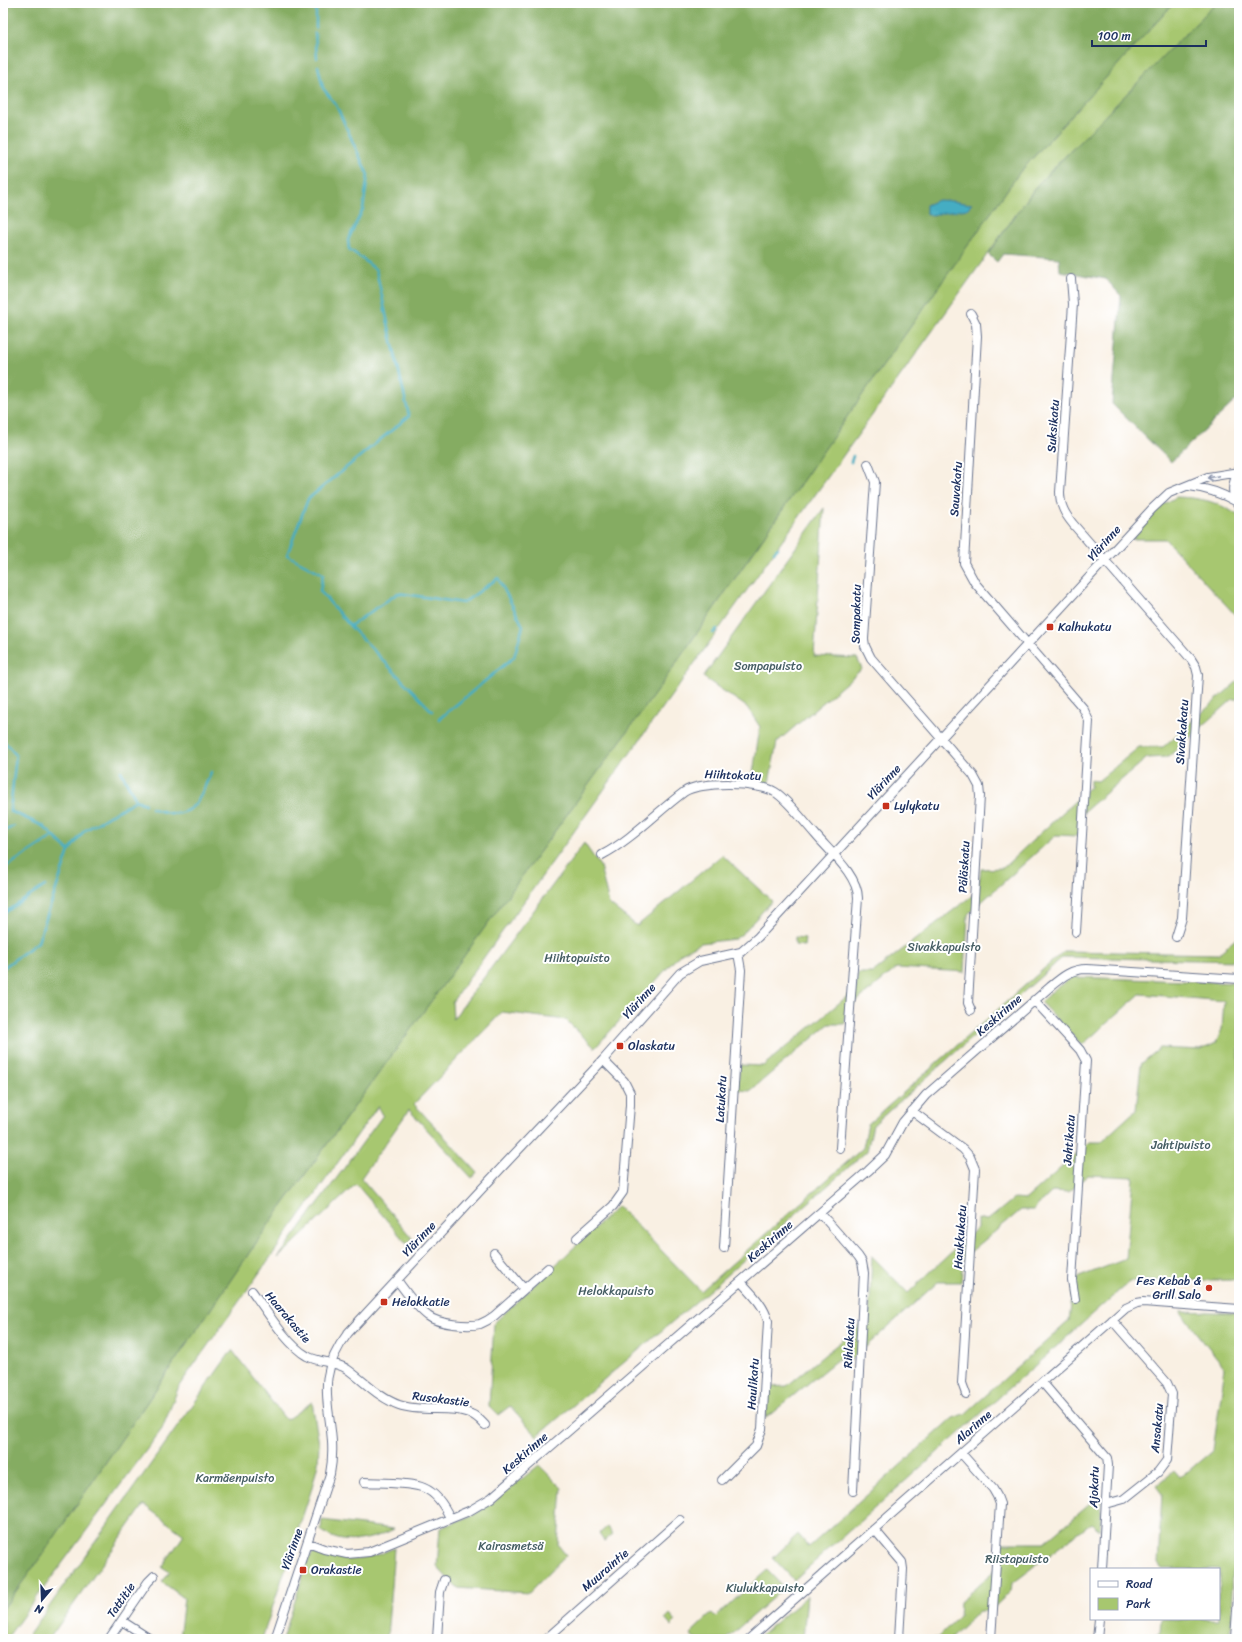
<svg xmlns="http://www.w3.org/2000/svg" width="1242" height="1642" font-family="Sriracha,sans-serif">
	<rect width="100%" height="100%" fill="#fff"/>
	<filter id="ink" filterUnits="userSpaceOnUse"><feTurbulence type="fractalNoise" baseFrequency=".025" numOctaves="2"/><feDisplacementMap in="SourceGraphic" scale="8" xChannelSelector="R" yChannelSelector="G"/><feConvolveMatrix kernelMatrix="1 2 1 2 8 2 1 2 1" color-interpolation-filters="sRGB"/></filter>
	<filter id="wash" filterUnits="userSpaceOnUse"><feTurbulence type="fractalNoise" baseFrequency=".012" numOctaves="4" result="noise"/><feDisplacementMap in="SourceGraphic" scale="16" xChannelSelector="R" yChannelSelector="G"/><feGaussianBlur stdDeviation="0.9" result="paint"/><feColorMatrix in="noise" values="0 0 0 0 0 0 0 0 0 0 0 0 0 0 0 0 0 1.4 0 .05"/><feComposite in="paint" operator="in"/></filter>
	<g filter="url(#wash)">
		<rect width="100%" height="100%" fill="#f9f0e3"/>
		<path fill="#a7c76f" stroke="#617b66" d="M 1174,3 L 1216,3 L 1037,185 L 452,1002 L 453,1019 L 584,843 L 600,866 L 609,904 L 637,926 L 722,855 L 772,901 L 742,934 L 735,939 L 701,943 L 681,953 L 595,1048 L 566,1020 L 502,1012 L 414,1104 L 477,1172 L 472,1178 L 409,1110 L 361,1178 L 412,1238 L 407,1244 L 356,1184 L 278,1258 L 383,1115 L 378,1106 L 179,1386 L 162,1429 L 6,1639 L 3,1639 L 3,1609 L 45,1551 L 269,1224 L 656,692 L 851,411 L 1019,173 Z
			M 1176,497 C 1202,498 1217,501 1239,516 L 1239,619 L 1165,539 L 1132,539 L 1161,506 Z
			M 824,508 L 814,656 L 857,658 L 862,669 L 777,742 L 769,783 L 752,780 L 760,727 L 747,707 L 703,677 Z
			M 1239,680 L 1239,699 L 1233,699 L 1168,757 L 1147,758 L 1079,816 L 1077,836 L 1056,835 L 968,914 L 965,972 L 897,968 L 845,1011 L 845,1024 L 829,1024 L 750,1091 L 737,1090 L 740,1065 L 763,1066 L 856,989 L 858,973 L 872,973 L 978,891 L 981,869 L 1003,868 L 1090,787 L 1090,780 L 1098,781 L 1139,747 L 1163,747 Z
			M 1239,936 L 1239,961 L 1063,957 L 873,1125 L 867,1151 L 704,1295 L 537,1436 L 510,1406 L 498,1415 L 489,1406 L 494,1323 L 618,1206 L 701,1291 L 863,1148 L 868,1124 L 1064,951 L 1218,954 Z
			M 795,937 L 805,938 L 804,946 L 795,945 Z
			M 1073,977 L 1239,983 L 1239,1280 L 1130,1281 L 794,1580 L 773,1558 L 798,1534 L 809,1547 L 953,1418 L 965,1414 L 1069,1321 L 1074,1279 L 1126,1259 L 1133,1177 L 1088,1175 L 1068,1192 L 1053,1191 L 1033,1210 L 1021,1210 L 963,1258 L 961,1282 L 938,1282 L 851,1360 L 838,1359 L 766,1418 L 769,1387 L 787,1386 L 869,1318 L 872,1256 L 908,1293 L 977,1228 L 977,1219 L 988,1220 L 1015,1198 L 1026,1199 L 1090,1142 L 1101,1142 L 1136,1110 L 1141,1064 L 1160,1048 L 1201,1050 L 1216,1043 L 1222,1029 L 1224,1001 L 1140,994 L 1082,1045 L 1040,1002 L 1056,988 Z
			M 1180,1311 L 1239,1313 L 1239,1500 L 1233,1571 L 1230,1639 L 1152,1639 L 1160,1632 L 1161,1619 L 1219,1619 L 1219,1569 L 1162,1569 L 1158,1564 L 1162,1494 L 1156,1486 L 1174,1471 L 1180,1478 L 1213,1450 L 1225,1368 Z
			M 232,1350 L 286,1420 L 312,1402 L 319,1444 L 318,1463 L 311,1491 L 262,1639 L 179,1639 L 184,1598 L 162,1582 L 170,1572 L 162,1567 L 184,1535 L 144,1505 L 49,1639 L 26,1639 Z
			M 539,1465 L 562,1488 L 558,1545 L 566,1555 L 529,1593 L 457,1588 L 437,1567 L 440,1528 L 473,1515 L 491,1504 Z
			M 1096,1499 L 1102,1499 L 1100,1530 L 1091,1523 L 1012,1583 L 1011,1591 L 990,1611 L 979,1611 L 950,1639 L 906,1639 L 937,1638 L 959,1616 L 960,1602 L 1000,1565 L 1002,1543 L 1044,1543 Z
			M 322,1520 L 394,1529 C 372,1540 341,1548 321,1530 Z
			M 607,1527 L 613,1534 L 604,1541 L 599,1534 Z
			M 394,1548 L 387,1639 L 283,1639 L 307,1562 L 313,1552 C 323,1552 329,1556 337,1558 C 359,1563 375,1556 394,1548 Z
			M 767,1570 L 784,1588 L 726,1639 L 694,1639 L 690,1634 L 712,1613 L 716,1617 Z
			M 807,1596 L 803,1639 L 756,1639 Z
			M 670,1614 L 676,1621 L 671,1626 L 665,1619 Z"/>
		<path fill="#85ac62" stroke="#506e60" d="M 3,3 L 1174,3 L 1019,173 L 851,411 L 656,692 L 269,1224 L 45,1551 L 3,1609 Z
			M 1216,3 L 1239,3 L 1239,397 L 1171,462 L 1112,404 L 1121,296 L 1106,279 L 1060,271 L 1059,258 L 1003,254 L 997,262 L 988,254 L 1037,185 Z"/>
		<path fill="#44adc3" stroke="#306e90" d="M 938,200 C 950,200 961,203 972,204 L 967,209 L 932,215 L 926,214 L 926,205 Z"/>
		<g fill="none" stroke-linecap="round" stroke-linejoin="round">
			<path stroke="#44adc3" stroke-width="2.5" d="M 316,28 L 316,3
				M 315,33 L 317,58
				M 318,66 L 323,88 L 336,105 L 368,175 L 363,209 L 348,240 L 349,249 L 364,260 L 376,270 L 409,416 L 308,499 L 287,555 L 323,574 L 320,591 L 350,626 L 432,711
				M 851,462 L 853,456
				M 774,552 L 778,548
				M 350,626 L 398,593 L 463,603 L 498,578 L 523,626 L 514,657 L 439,719
				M 713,633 L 717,629
				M 3,740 L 16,755 L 10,811 L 43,826 L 69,851
				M 136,800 L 145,804
				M 151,808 C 157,811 163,811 169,813 C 196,817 202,793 211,772
				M 3,832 L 14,826
				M 3,869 L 54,836
				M 3,914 L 45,886
				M 3,968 L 38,942 L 69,851 L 84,831 L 136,800 L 121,771"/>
		</g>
	</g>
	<g filter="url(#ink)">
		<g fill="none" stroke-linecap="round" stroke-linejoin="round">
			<defs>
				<path id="minor" d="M 1071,279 L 1073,304 L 1060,492 C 1060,506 1065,514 1073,524 L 1191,659 L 1196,667 L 1198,675 L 1182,918 L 1176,937
					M 971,314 L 976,324 L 977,336 L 964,563 L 975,583 L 1083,708 L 1089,721 L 1076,932
					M 868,464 L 875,482 L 864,639 L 865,646 L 871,658 L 973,775 L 979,786 L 980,796 L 968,1003 L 971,1010
					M 1189,486 C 1207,488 1221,493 1237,502
					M 1237,503 C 1231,492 1232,482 1239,472
					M 602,855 C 631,840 657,812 684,792 C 699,781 759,782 775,792 C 788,800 804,822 815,834 C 829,851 858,875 858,898 L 840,1148
					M 1034,1000 L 1080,1050 L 1086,1061 L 1072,1280 L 1075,1299
					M 912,1111 L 963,1149 L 970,1157 L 975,1169 L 962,1383 L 966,1394
					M 820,1213 L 858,1256 L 862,1262 L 864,1273 L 853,1491
					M 577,1238 L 613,1206 L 623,1192 L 630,1105 L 630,1093 L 624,1081 L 603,1060
					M 724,1248 L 741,970 L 738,953
					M 494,1253 L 524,1289
					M 397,1280 C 406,1292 416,1307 428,1316 C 438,1324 468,1327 480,1324 C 485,1322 490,1319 494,1316 L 548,1268
					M 252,1291 C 266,1310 287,1345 307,1356 C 319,1363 335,1361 347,1369 C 364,1381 379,1398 399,1405 C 421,1413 452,1405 471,1414 C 477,1416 481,1421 485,1425
					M 1042,1382 L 1107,1458 L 1108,1465 L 1102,1569
					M 961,1453 L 993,1489 L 997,1496 L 1000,1504 L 991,1639
					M 722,1480 L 756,1446 L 762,1429 L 768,1321 C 764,1305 752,1294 741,1282
					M 364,1482 C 379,1483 411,1482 424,1488 C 436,1493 445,1507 450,1518
					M 1106,1504 L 1124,1499 L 1158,1472 L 1167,1460 L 1172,1394 L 1167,1383 L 1112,1320
					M 874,1529 L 902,1562 L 903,1569 L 899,1639
					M 308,1543 L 324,1549 L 347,1554 L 369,1552 L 469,1511 L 491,1498 L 868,1171 L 885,1155 L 903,1122 L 926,1095 L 1050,987 C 1062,977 1071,969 1087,969 L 1239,979
					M 122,1621 L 150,1639
					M 109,1639 L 148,1582 L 154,1576
					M 275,1639 L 330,1474 C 341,1417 306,1388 348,1333 L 489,1181 L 603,1060 L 680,973 L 700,961 L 741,952 L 758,937 L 1152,509 L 1169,493 L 1208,477 L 1239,472
					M 437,1639 L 440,1592 L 444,1580
					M 546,1639 L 680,1520
					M 749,1639 L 1126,1308 L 1137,1303 L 1143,1302 L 1239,1309
					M 1097,1639 L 1099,1619
					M 1235,1639 L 1239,1581"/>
			</defs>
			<use href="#minor" stroke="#69738d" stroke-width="10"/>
			<use href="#minor" stroke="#fff" stroke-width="8"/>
		</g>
		<defs><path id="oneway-shaft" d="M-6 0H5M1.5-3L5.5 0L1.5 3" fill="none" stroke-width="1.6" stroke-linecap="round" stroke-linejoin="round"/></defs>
		<use stroke="#8d97ae" href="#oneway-shaft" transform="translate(1213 477) rotate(168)"/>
	</g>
	<g fill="#c8321e" stroke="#fff" stroke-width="1.5">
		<rect x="1046" y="623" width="8" height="8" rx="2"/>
		<rect x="882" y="802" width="8" height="8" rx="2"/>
		<rect x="616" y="1042" width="8" height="8" rx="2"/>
		<circle cx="1209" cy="1288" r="4"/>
		<rect x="380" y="1298" width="8" height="8" rx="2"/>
		<rect x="299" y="1566" width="8" height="8" rx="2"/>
	</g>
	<g text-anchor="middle" stroke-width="4" stroke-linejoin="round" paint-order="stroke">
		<g font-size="12" fill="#1b2f5e" stroke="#fff">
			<text transform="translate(1053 426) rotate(-86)" y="4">Suksikatu</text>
			<text transform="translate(956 489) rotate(-86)" y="4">Sauvakatu</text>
			<text transform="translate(1104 543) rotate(-48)" y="4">Ylärinne</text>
			<text transform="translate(856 614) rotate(-89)" y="4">Sompakatu</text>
			<text transform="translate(1182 732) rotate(-86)" y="4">Sivakkakatu</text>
			<text transform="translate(733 775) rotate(2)" y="4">Hiihtokatu</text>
			<text transform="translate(884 782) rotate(-47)" y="4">Ylärinne</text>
			<text transform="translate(964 867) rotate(-87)" y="4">Päläskatu</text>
			<text transform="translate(639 1001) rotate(-48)" y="4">Ylärinne</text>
			<text transform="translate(999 1015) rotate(-41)" y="4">Keskirinne</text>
			<text transform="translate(721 1099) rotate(-87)" y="4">Latukatu</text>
			<text transform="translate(1069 1140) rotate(-86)" y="4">Jahtikatu</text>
			<text transform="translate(960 1237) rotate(-86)" y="4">Haukkukatu</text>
			<text transform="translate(419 1239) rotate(-47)" y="4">Ylärinne</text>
			<text transform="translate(770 1241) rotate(-41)" y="4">Keskirinne</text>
			<text transform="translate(288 1317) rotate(50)" y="4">Haarakastie</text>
			<text transform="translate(849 1343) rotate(-87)" y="4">Rihlakatu</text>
			<text transform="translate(753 1384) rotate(-86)" y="4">Haulikatu</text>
			<text transform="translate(441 1399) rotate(7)" y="4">Rusokastie</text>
			<text transform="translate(973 1427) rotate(-41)" y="4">Alarinne</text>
			<text transform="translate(1157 1428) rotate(-85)" y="4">Ansakatu</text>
			<text transform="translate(525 1453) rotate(-41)" y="4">Keskirinne</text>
			<text transform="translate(1094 1487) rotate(-88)" y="4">Ajokatu</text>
			<text transform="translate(292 1549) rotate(-71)" y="4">Ylärinne</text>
			<text transform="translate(605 1570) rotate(-41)" y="4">Muuraintie</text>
			<text transform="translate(121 1600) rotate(-55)" y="4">Tattitie</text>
		</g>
		<g font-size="12" fill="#1b2f5e" stroke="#fff" text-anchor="start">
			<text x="1058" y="631">Kalhukatu</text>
			<text x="894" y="810">Lylykatu</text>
			<text x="628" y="1050">Olaskatu</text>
			<text x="1201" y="1285" text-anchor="end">Fes Kebab &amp;<tspan x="1201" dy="14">Grill Salo</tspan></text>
			<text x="392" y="1306">Helokkatie</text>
			<text x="311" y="1574">Orakastie</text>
		</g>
		<g font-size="12" fill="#455d63" stroke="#fff">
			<text x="768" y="670">Sompapuisto</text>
			<text x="944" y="951">Sivakkapuisto</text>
			<text x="577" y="962">Hiihtopuisto</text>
			<text x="1181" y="1149">Jahtipuisto</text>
			<text x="616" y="1295">Helokkapuisto</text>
			<text x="235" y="1482">Karmäenpuisto</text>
			<text x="511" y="1550">Kairasmetsä</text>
			<text x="1017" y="1563">Riistapuisto</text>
			<text x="765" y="1592">Kiulukkapuisto</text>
		</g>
	</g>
	<rect width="1242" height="1642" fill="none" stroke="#fff" stroke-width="16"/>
	<rect x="1090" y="1568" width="130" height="52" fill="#ffffff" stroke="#a4acbf"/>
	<rect x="1098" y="1581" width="20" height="6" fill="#ffffff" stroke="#a4acbf"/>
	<text x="1126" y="1588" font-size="12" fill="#1b2f5e">Road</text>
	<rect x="1098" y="1598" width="20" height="12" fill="#a7c76f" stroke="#a4acbf"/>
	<text x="1126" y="1608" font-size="12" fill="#1b2f5e">Park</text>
	<g transform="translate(42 1600) rotate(199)" stroke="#ffffff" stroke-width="3" paint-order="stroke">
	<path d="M0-3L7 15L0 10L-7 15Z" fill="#1b2f5e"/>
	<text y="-6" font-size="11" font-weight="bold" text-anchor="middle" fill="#1b2f5e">N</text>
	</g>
	<path d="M1092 40v6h114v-6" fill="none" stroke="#1b2f5e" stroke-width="2"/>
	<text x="1098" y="40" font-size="12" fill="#1b2f5e" stroke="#ffffff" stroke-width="3" paint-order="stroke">100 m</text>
</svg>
